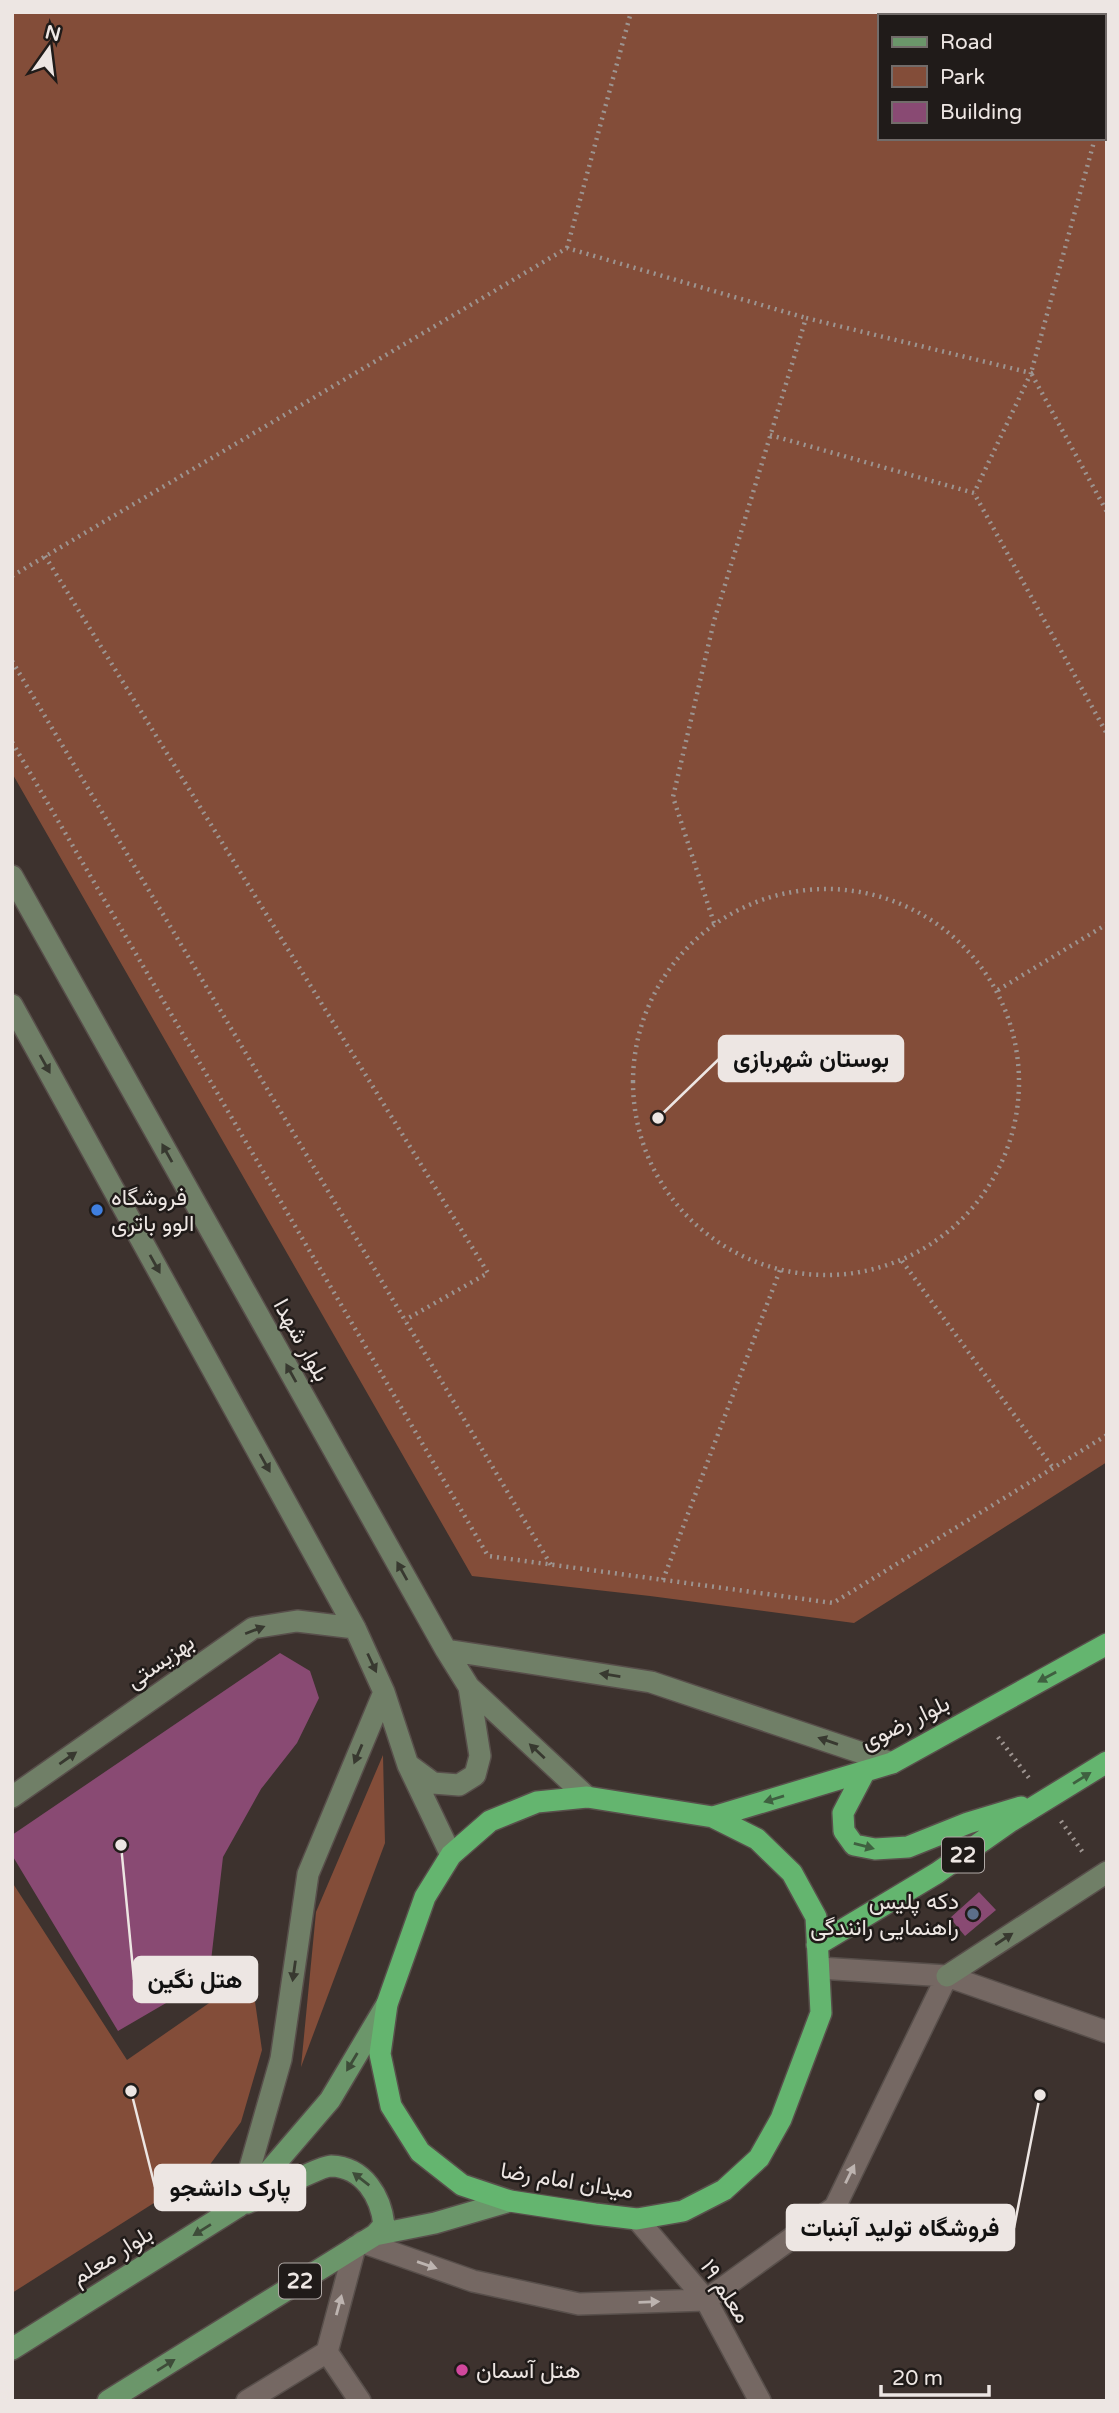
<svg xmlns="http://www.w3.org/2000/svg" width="1119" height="2413" font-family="'Varela Round',Vazirmatn,sans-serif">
	<rect width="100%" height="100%" fill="#3d322e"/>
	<path fill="#834d39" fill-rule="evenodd" d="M 12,12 L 1107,12 L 1107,1462 L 854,1623 L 650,1596 L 472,1576 L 12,773 ZM 879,16 L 1103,16 L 1103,138 L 879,138 Z
		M 383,1755 L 385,1843 L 301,2067 L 316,1912 Z
		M 12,1882 L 127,2060 L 251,1974 L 262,2050 L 241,2122 L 206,2170 L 12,2293 Z"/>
	<path fill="#894a73" d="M 280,1653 L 310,1671 L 319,1698 L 297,1743 L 261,1789 L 223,1857 L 209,1978 L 118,2031 L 12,1855 L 12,1835 Z
		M 979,1892 L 996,1910 L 965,1936 L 950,1918 Z"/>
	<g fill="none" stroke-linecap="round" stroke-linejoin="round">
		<defs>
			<path id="street" d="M 819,1968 L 947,1976 L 1107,2032
				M 637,2219 L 706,2300 L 760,2401
				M 362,2242 L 473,2281 L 579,2304 L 706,2300 L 835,2207 L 947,1976
				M 327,2352 L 360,2401
				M 247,2401 L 327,2352 L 355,2247"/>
			<path id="secondary" d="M 12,876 L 446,1650 L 469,1687 L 587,1797
				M 12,1005 L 355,1628 L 384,1692 L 408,1765 L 451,1855
				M 446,1650 L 651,1682 L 892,1763
				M 410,1766 L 433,1783 L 459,1785 L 475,1775 L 480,1756 L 469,1687
				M 12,1797 L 253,1628 L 297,1621 L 355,1628
				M 947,1976 L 1107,1872
				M 239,2206 L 281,2059 L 308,1874 L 384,1692"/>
			<path id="primary" d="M 247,2203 C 261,2197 321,2166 331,2166 C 364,2167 381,2197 384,2225 L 375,2235
				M 12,2349 L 239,2206 L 330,2100 L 387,2004
				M 108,2401 L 375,2235 L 435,2223 L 510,2201"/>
			<path id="highway" d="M 865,1771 L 843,1813 L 844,1831 L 854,1845 L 875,1849 L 908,1847 L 968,1823 L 1021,1807
				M 587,1797 L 713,1817 L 757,1839 L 792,1873 L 816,1917 L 821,2013 L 781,2119 L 759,2158 L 724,2190 L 683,2211 L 637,2219 L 595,2214 L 510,2201 L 462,2185 L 420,2152 L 391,2106 L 380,2054 L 387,2004 L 425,1897 L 451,1855 L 490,1821 L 537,1802 Z
				M 713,1817 L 892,1763 L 1107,1644
				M 817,1945 L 937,1873 L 1011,1821 L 1107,1762"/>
		</defs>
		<use href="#street" stroke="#584f4b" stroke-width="24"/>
		<use href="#secondary" stroke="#584f4b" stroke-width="24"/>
		<use href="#primary" stroke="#584f4b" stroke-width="24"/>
		<use href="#highway" stroke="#584f4b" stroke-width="24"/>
		<path stroke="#9d9490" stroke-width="4.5" stroke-dasharray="2 5" stroke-linecap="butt" d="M 1103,108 L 1107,95
			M 1095,138 L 1031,373 L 1107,512
			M 567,248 L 631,12
			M 770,435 L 974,493 L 1107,734
			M 45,556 L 488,1273 L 405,1320
			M 12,576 L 567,248 L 806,318
			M 12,661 L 551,1565
			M 12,742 L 488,1556 L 833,1603 L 1107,1435
			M633 1082a193 193 0 1 1 386 0a193 193 0 1 1-386 0Z
			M 714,923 L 673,797 L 714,621 L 806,318 L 1031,373 L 974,493
			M 998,990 L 1107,924
			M 902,1261 L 1053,1468
			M 663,1580 L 780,1270
			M 998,1737 L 1029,1778
			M 1061,1821 L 1084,1854"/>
		<use href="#street" stroke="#756863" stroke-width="21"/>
		<use href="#secondary" stroke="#707f67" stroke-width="21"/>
		<use href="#primary" stroke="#6b966a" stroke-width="21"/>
		<use href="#highway" stroke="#64b56f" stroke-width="21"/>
	</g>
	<defs><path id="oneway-solid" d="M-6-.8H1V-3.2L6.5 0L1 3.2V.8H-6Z" transform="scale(1.75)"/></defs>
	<g fill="#383930">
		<use href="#oneway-solid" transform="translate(45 1064) rotate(61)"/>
		<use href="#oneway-solid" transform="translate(167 1153) rotate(-119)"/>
		<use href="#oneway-solid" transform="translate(155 1264) rotate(61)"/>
		<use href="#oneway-solid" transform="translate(291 1373) rotate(-119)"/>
		<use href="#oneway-solid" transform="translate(265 1463) rotate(61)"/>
		<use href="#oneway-solid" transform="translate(402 1571) rotate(-119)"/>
		<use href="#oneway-solid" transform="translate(255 1630) rotate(-21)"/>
		<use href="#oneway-solid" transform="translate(372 1663) rotate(65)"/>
		<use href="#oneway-solid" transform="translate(610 1675) rotate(-171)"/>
		<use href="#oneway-solid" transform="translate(828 1741) rotate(-161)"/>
		<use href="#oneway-solid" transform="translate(537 1751) rotate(-137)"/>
		<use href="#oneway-solid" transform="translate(358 1754) rotate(113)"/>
		<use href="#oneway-solid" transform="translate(68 1758) rotate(-35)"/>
		<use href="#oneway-solid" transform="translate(1004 1939) rotate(-33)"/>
		<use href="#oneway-solid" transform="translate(294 1971) rotate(98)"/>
	</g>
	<g fill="#3f6040">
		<use href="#oneway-solid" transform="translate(1047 1677) rotate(151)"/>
		<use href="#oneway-solid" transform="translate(1082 1778) rotate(-32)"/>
		<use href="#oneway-solid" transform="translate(774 1799) rotate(163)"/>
		<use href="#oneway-solid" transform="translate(864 1846) rotate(15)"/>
	</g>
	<g fill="#3e4c39">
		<use href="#oneway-solid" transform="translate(352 2062) rotate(121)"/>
		<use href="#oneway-solid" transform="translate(361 2179) rotate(-142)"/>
		<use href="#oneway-solid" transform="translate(202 2230) rotate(148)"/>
		<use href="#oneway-solid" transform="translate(166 2365) rotate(-32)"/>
	</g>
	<g fill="#bdb4b0">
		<use href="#oneway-solid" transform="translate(850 2174) rotate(-64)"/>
		<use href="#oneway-solid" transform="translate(427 2265) rotate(19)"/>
		<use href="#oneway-solid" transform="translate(649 2302) rotate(-2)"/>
		<use href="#oneway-solid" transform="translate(339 2305) rotate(-75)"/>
	</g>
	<circle fill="#3f7fe0" stroke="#201b19" stroke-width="2.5" cx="97" cy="1210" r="7"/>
	<circle fill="#5c6f8a" stroke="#201b19" stroke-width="2.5" cx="973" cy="1914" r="7"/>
	<circle fill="#d1479c" stroke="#201b19" stroke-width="2.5" cx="462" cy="2370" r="7"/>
	<g text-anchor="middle" stroke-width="5" stroke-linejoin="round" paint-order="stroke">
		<g fill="#201b19" stroke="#b0a9a6" stroke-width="2">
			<rect x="942" y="1837.5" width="42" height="35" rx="5"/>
			<rect x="279" y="2263.5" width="42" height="35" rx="5"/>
		</g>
		<g font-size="21" font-weight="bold" fill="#ede6e3">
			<text x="963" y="1862">22</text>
			<text x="300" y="2288">22</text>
		</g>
		<g font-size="23" fill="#ede6e3" stroke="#201b19" text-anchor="start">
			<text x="111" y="1205">فروشگاه<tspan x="111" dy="26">الوو باتری</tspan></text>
			<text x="959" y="1909" text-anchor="end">دکه پلیس<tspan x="959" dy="26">راهنمایی رانندگی</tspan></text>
			<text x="476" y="2378">هتل آسمان</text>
		</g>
		<g font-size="23" fill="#ede6e3" stroke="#201b19">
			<text transform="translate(302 1340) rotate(61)" y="8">بلوار شهدا</text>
			<text transform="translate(160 1661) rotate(-35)" y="8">بهزیستی</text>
			<text transform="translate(905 1722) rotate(-26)" y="8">بلوار رضوی</text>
			<text transform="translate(567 2180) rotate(9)" y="8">میدان امام رضا</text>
			<text transform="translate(112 2255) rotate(-32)" y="8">بلوار معلم</text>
			<text transform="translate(726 2291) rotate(56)" y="8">معلم ۱۹</text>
		</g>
	</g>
	<path fill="none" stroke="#ede6e3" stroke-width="2.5" d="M658 1118L719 1059M121 1845L134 1980M131 2091L155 2187M1040 2095L1014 2228"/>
	<g fill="#ede6e3" stroke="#201b19" stroke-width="2.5">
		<circle cx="658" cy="1118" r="7"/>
		<circle cx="121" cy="1845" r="7"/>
		<circle cx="131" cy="2091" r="7"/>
		<circle cx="1040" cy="2095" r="7"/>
	</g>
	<g fill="#ede6e3" stroke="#ede6e3" stroke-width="2.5">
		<rect x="719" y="1036" width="184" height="45" rx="7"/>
		<rect x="134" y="1957" width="123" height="45" rx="7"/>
		<rect x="155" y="2165" width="150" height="45" rx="7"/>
		<rect x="787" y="2205" width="227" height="45" rx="7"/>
	</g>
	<g font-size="24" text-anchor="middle" font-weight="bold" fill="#111">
		<text x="811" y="1067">بوستان شهربازی</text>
		<text x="195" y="1988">هتل نگین</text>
		<text x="230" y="2196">پارک دانشجو</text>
		<text x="900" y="2236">فروشگاه تولید آبنبات</text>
	</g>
	<rect width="1119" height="2413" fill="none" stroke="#ede6e3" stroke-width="28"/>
	<rect x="878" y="14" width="228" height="126" fill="#201b19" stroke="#726c6a" stroke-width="2"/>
	<rect x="892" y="37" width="35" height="10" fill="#6b966a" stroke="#726c6a" stroke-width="2"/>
	<text x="940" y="49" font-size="21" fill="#ede6e3">Road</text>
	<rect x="892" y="66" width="35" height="21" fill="#834d39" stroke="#726c6a" stroke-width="2"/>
	<text x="940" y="84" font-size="21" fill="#ede6e3">Park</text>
	<rect x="892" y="102" width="35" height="21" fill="#894a73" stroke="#726c6a" stroke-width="2"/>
	<text x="940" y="119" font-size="21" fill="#ede6e3">Building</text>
	<g transform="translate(49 49) rotate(14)" stroke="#201b19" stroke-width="5" paint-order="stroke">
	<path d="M0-5L12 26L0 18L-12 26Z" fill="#ede6e3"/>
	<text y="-10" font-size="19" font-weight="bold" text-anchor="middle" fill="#ede6e3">N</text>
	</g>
	<path d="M881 2385v10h108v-10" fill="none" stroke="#ede6e3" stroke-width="3.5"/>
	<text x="892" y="2385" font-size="21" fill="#ede6e3" stroke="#201b19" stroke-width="5" paint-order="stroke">20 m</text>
</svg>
